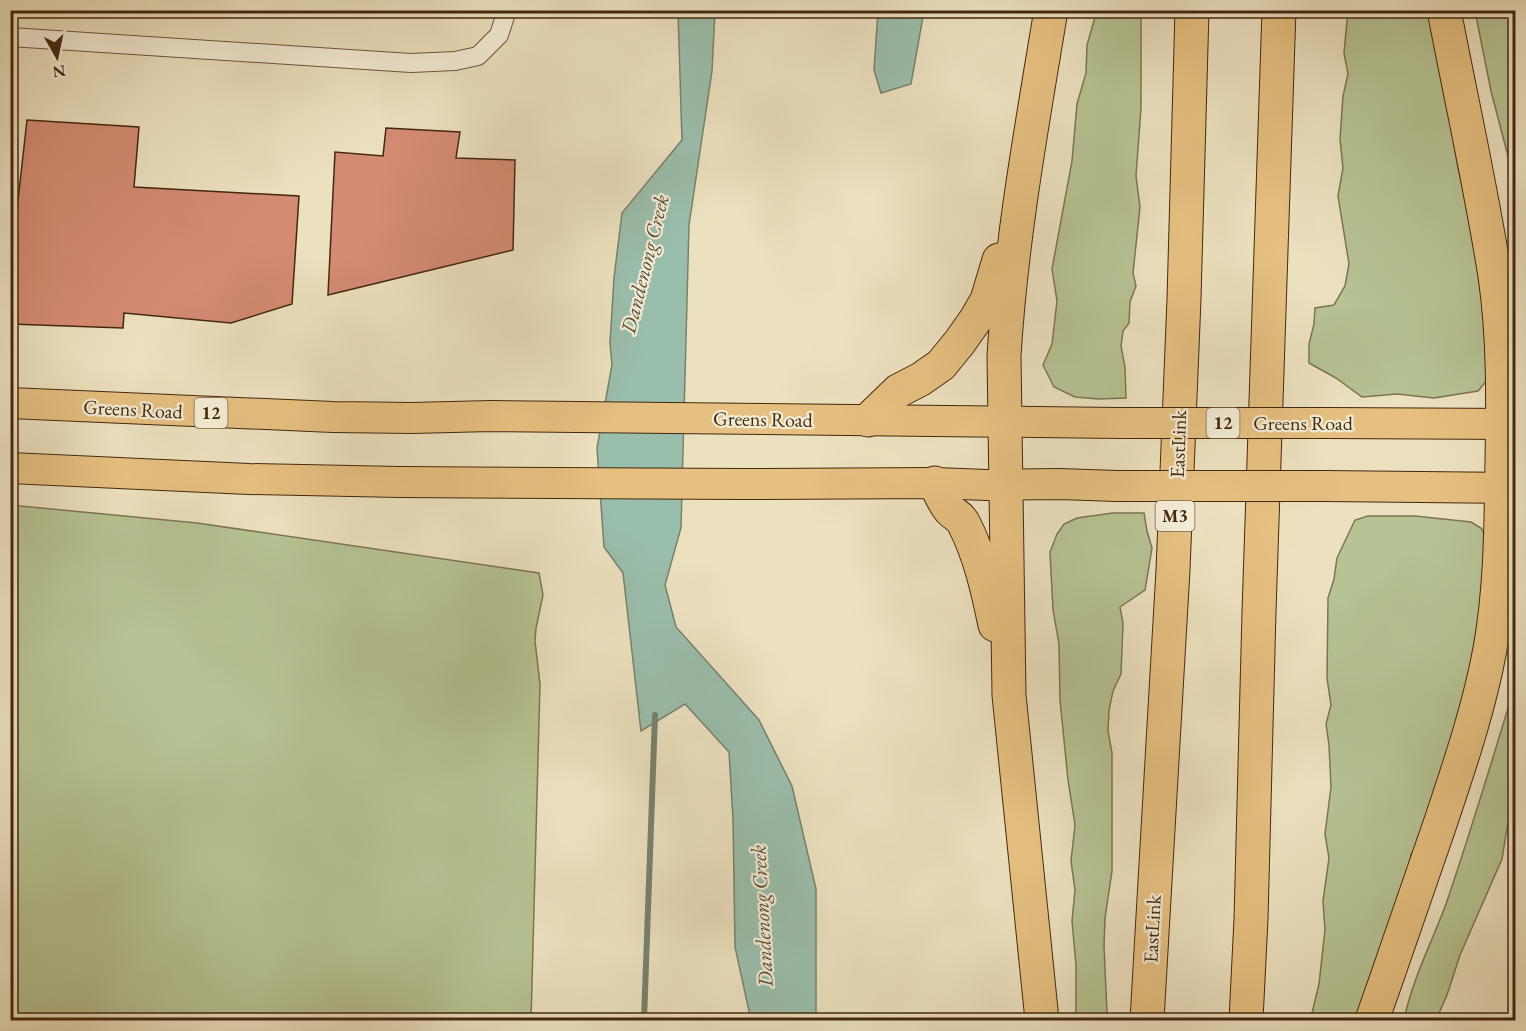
<svg xmlns="http://www.w3.org/2000/svg" width="1526" height="1031" font-family="'EB Garamond',serif">
	<rect width="100%" height="100%" fill="#ece1bf"/>
	<filter id="stains"><feTurbulence type="fractalNoise" baseFrequency=".00333" numOctaves="4"/><feColorMatrix values="0 0 0 0 .2 0 0 0 0 .09 0 0 0 0 .02 0 0 0 .5 -.17"/></filter>
	<radialGradient id="worn" r=".72"><stop offset=".6" stop-color="#630" stop-opacity="0"/><stop offset="1" stop-color="#630" stop-opacity=".3"/></radialGradient>
	<path fill="#b6c394" stroke="#7c7652" stroke-width="1.5" d="M 1097,10 L 1141,11 L 1141,108 L 1136,176 L 1140,207 L 1133,273 L 1136,286 L 1130,302 L 1129,323 L 1123,331 L 1121,346 L 1125,367 L 1126,398 L 1098,399 L 1075,397 L 1054,387 L 1043,365 L 1052,344 L 1057,301 L 1052,269 L 1072,161 L 1077,104 L 1086,73 L 1087,45 Z
		M 1348,11 L 1429,11 L 1436,34 L 1458,168 L 1468,209 L 1485,303 L 1488,379 L 1478,391 L 1434,398 L 1397,394 L 1362,397 L 1336,378 L 1309,363 L 1309,344 L 1314,324 L 1315,308 L 1334,305 L 1345,286 L 1349,264 L 1338,196 L 1343,168 L 1340,139 L 1343,96 L 1348,74 L 1344,53 Z
		M 1475,11 L 1512,11 L 1515,24 L 1515,183 L 1491,91 Z
		M 10,505 L 197,523 L 539,573 L 543,595 L 536,628 L 535,641 L 540,684 L 531,1020 L 11,1020 Z
		M 1113,513 L 1144,513 L 1147,531 L 1152,548 L 1145,590 L 1120,607 L 1123,623 L 1121,674 L 1113,691 L 1109,710 L 1108,731 L 1112,753 L 1112,871 L 1105,918 L 1104,946 L 1107,1013 L 1103,1020 L 1076,1020 L 1076,965 L 1072,921 L 1075,890 L 1071,861 L 1075,825 L 1068,780 L 1060,700 L 1059,644 L 1053,610 L 1050,552 L 1057,534 L 1064,524 L 1077,518 Z
		M 1368,516 L 1415,516 L 1471,522 L 1481,528 L 1489,544 L 1489,621 L 1424,841 L 1411,854 L 1407,886 L 1362,999 L 1356,1020 L 1312,1020 L 1312,1013 L 1319,984 L 1325,930 L 1323,901 L 1329,858 L 1325,834 L 1331,787 L 1329,745 L 1326,724 L 1331,705 L 1327,678 L 1328,598 L 1334,579 L 1337,558 L 1355,520 Z
		M 1515,685 L 1515,803 L 1507,828 L 1502,859 L 1460,955 L 1447,995 L 1436,1020 L 1404,1020 C 1412,980 1432,942 1446,904 C 1471,831 1493,758 1515,685 Z"/>
	<path fill="#9abeac" stroke="#77826d" stroke-width="1.5" d="M 678,11 L 715,11 L 712,71 L 689,225 L 681,528 L 665,585 L 676,627 L 759,720 L 792,786 L 816,889 L 816,1020 L 751,1020 L 735,947 L 733,818 L 729,752 L 685,704 L 641,731 L 623,573 L 604,547 L 597,448 L 612,365 L 610,343 L 614,278 L 622,213 L 682,140 Z
		M 878,11 L 924,11 L 911,84 L 881,93 L 874,70 Z"/>
	<g fill="none" stroke-linecap="round" stroke-linejoin="round">
		<path stroke="#77826d" stroke-width="6" d="M 644,1020 L 655,715"/>
	</g>
	<path fill="#d48b73" stroke="#42280f" stroke-width="1.5" d="M 27,120 L 139,127 L 134,187 L 299,196 L 292,304 L 231,323 L 124,313 L 123,328 L 10,324 L 10,272 Z
		M 386,128 L 460,132 L 456,158 L 515,160 L 513,250 L 328,295 L 335,152 L 383,156 Z"/>
	<g fill="none" stroke-linecap="round" stroke-linejoin="round">
		<defs>
			<path id="minor" d="M 10,37 L 411,63 L 455,61 L 478,56 L 499,35 L 507,10"/>
			<path id="primary" d="M 10,403 L 333,417 L 412,418 L 491,416 L 1119,423
				M 1327,423 L 1516,424
				M 10,468 L 249,479 L 400,482 L 743,484 L 935,483 L 987,485 L 1059,484 L 1117,486
				M 1324,486 L 1516,488"/>
			<path id="motorway" d="M 868,420 L 898,391 L 921,379 L 941,365 L 959,343 L 976,319 L 987,300 L 999,260
				M 935,483 C 939,491 944,504 951,511 C 956,516 960,516 964,524 C 980,555 988,591 995,625
				M 1042,1020 L 1009,695 L 1004,356 C 1011,240 1032,125 1051,10
				M 1147,1020 L 1173,570 L 1184,299 L 1192,10
				M 1246,1020 L 1251,919 L 1259,612 L 1279,10
				M 1372,1020 C 1395,955 1417,890 1440,824 C 1459,767 1479,709 1490,649 C 1501,588 1501,525 1502,463 C 1503,400 1504,338 1495,276 C 1481,187 1461,99 1444,10"/>
		</defs>
		<use href="#minor" stroke="#6c563b" stroke-width="20"/>
		<use href="#primary" stroke="#42280f" stroke-width="32"/>
		<use href="#motorway" stroke="#42280f" stroke-width="35"/>
		<use href="#minor" stroke="#f3ecd5" stroke-width="18"/>
		<use href="#primary" stroke="#e6c080" stroke-width="30"/>
		<use href="#motorway" stroke="#e6c080" stroke-width="33"/>
		<defs>
			<path id="primary-bridge" d="M 1119,423 L 1327,423
				M 1117,486 L 1324,486"/>
		</defs>
		<use href="#primary-bridge" stroke="#42280f" stroke-width="32" stroke-linecap="butt"/>
		<use href="#primary-bridge" stroke="#e6c080" stroke-width="30"/>
	</g>
	<g text-anchor="middle" stroke-width="4.5" stroke-linejoin="round" paint-order="stroke">
		<g fill="#f3ecd5" stroke="#77634a" stroke-width="1.5">
			<rect x="194.5" y="398" width="33" height="30" rx="4.5"/>
			<rect x="1206.5" y="408" width="33" height="30" rx="4.5"/>
			<rect x="1155.5" y="501" width="39" height="30" rx="4.5"/>
		</g>
		<g font-size="18" font-weight="bold" fill="#42280f">
			<text x="211" y="419">12</text>
			<text x="1223" y="429">12</text>
			<text x="1175" y="522">M3</text>
		</g>
		<g font-size="20" fill="#42280f" stroke="#f3ecd5">
			<text transform="translate(133 409) rotate(3)" y="7">Greens Road</text>
			<text transform="translate(763 419) rotate(1)" y="7">Greens Road</text>
			<text x="1303" y="430">Greens Road</text>
			<text transform="translate(1178 444) rotate(-88)" y="7">EastLink</text>
			<text transform="translate(1152 929) rotate(-87)" y="7">EastLink</text>
		</g>
		<g font-size="21" font-style="italic" fill="#584e36" stroke="#f3ecd5">
			<text transform="translate(645 264) rotate(-76)" y="7">Dandenong Creek</text>
			<text transform="translate(762 916) rotate(-93)" y="7">Dandenong Creek</text>
		</g>
	</g>
	<rect width="1526" height="1031" fill="none" stroke="#ece1bf" stroke-width="36"/>
	<rect x="12" y="12" width="1502" height="1007" fill="none" stroke="#42280f" stroke-width="3"/>
	<rect x="18" y="18" width="1490" height="995" fill="none" stroke="#42280f" stroke-width="1.5"/>
	<g transform="translate(57 57) rotate(171)" stroke="#f3ecd5" stroke-width="4.5" paint-order="stroke">
	<path d="M0-4.5L10 22L0 15L-10 22Z" fill="#42280f"/>
	<text y="-9" font-size="16" font-weight="bold" text-anchor="middle" fill="#42280f">N</text>
	</g>
	<rect width="100%" height="100%" filter="url(#stains)"/>
	<rect width="100%" height="100%" fill="url(#worn)"/>
</svg>
